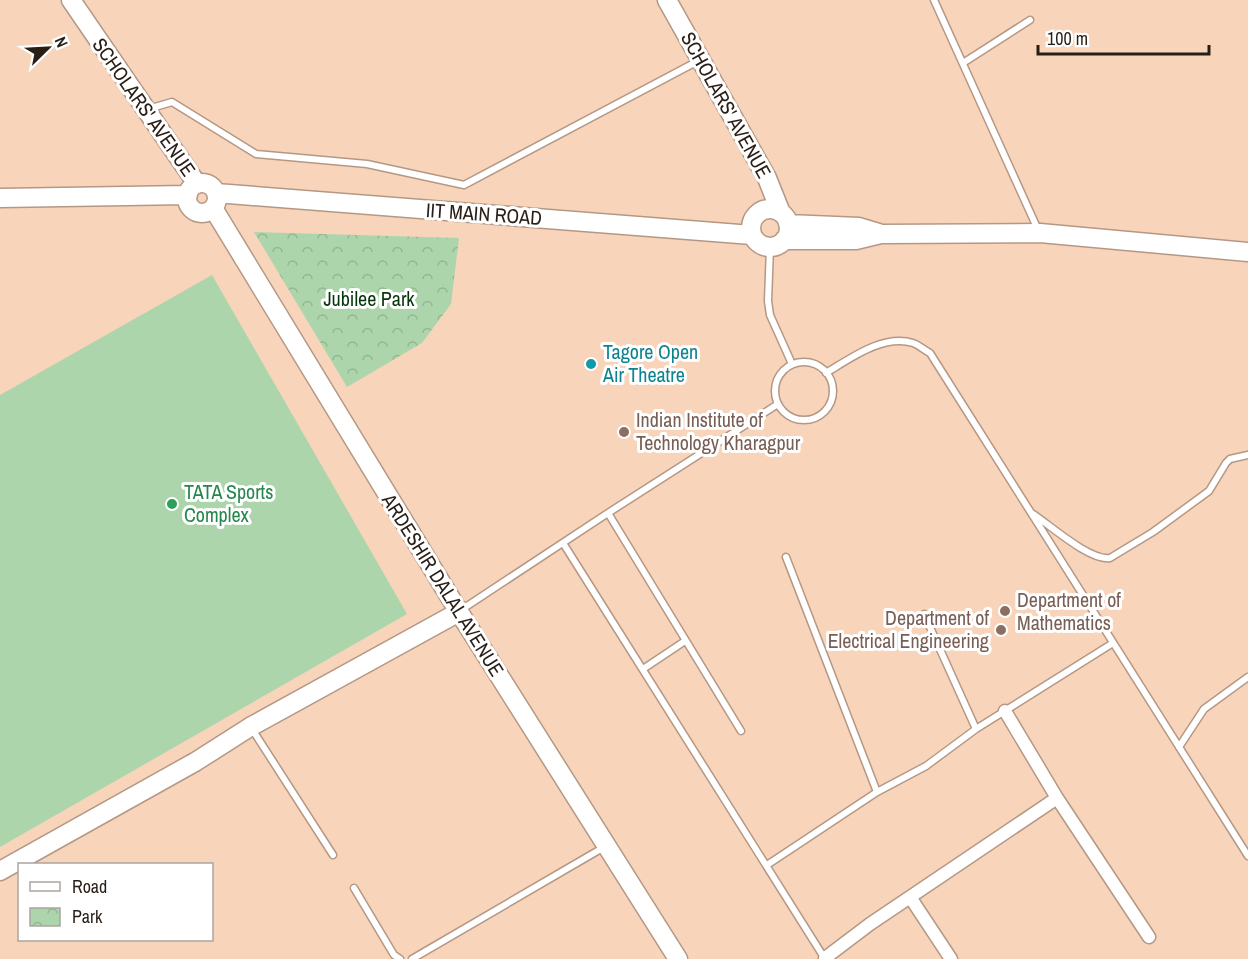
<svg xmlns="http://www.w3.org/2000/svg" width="1248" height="959" font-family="'Archivo Narrow',sans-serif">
	<defs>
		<pattern id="park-crowns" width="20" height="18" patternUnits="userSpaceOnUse" patternTransform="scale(1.5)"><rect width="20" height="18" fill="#acd5ab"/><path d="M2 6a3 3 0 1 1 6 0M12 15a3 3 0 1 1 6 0" fill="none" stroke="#94b692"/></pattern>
	</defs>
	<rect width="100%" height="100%" fill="#fee1cb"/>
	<path fill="#f8d4ba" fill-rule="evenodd" d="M 0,0 L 1248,0 L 1248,959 L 0,959 ZM 20,864 L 212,864 L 212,940 L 20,940 Z"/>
	<path fill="#acd5ab" d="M 212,275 L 407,614 L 0,847 L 0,395 Z"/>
	<path fill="url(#park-crowns)" d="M 254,232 L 459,238 L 451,304 L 422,343 L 347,387 Z"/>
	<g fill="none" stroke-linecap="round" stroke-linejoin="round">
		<defs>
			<path id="lane" d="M 934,0 L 1039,232
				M 963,63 L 1030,20
				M 148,109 L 172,102 L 256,154 L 367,164 L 464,185 L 698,61
				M 770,247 L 768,301 L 770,315 L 792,364
				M775 391a29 29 0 1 1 58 0a29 29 0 1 1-58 0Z
				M 826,373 C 851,358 883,334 913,343 C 919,345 924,350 930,353 L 1248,856
				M 608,513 L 741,731
				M 1033,514 C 1051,526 1090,561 1110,558 L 1153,532 L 1209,491 L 1226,463 L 1230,459 L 1248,455
				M 563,543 L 825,959
				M 786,557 L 877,792
				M 461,610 L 608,513 L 778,404
				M 924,614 L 976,729
				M 643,669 L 685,641
				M 252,729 L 333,855
				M 1179,747 L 1204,709 L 1248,677
				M 767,865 L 877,792 L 926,766 L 976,729 L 1113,643
				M 354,888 L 394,955 L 400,959
				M 412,959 L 606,846"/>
			<path id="street" d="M 1005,711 L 1057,798 L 1149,937
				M 910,897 L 951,959
				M 825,958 L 870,924 L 1057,798"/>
			<path id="secondary" d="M 71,0 L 197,184
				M 667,0 L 767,178 L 781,213
				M187 198a15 15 0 1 1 30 0a15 15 0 1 1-30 0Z
				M 216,193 L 752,235
				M 0,198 L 188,195
				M 213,208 L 459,612 L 678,959
				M751 228a19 19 0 1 1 38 0a19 19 0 1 1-38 0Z
				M 788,224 L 859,227 L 879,233
				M 784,240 L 856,240 L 881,234 L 1040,233 L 1248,252
				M 0,871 L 195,762 L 250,727 L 459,612"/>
		</defs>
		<use href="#lane" stroke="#b49885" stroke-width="9"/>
		<use href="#street" stroke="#b49885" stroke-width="15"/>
		<use href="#secondary" stroke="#b49885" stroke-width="21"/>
		<use href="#lane" stroke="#fff" stroke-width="6"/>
		<use href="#street" stroke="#fff" stroke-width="12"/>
		<use href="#secondary" stroke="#fff" stroke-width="18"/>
	</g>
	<circle fill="#0f9aa8" stroke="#fff" stroke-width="2" cx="591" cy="364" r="6"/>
	<g fill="#8d6e63" stroke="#fff" stroke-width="2">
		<circle cx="624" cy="432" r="6"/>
		<circle cx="1005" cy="611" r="6"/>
		<circle cx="1001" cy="630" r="6"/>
	</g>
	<circle fill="#2e9e5b" stroke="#fff" stroke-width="2" cx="172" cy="504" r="6"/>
	<g text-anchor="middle" stroke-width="6" stroke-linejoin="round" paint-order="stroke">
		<g font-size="20" fill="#281e16" stroke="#fff">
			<text transform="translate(726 105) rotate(61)" y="7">SCHOLARS' AVENUE</text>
			<text transform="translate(144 107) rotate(55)" y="7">SCHOLARS' AVENUE</text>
			<text transform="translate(484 214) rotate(4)" y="7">IIT MAIN ROAD</text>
			<text transform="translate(443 585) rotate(58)" y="7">ARDESHIR DALAL AVENUE</text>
		</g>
		<g font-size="20" fill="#053509" stroke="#fff">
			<text x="369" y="306">Jubilee Park</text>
		</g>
		<g font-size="20" fill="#0d838f" stroke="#fff" text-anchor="start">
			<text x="603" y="359">Tagore Open<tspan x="603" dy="23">Air Theatre</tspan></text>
		</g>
		<g font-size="20" fill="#785e54" stroke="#fff" text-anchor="start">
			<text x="636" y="427">Indian Institute of<tspan x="636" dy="23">Technology Kharagpur</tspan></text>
			<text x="1017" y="607">Department of<tspan x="1017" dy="23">Mathematics</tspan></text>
			<text x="989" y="625" text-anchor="end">Department of<tspan x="989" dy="23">Electrical Engineering</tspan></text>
		</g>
		<g font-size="20" fill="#27864d" stroke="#fff" text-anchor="start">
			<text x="184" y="499">TATA Sports<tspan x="184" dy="23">Complex</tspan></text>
		</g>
	</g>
	<rect x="18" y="863" width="195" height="78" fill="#ffffff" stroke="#a9a5a2" stroke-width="1.5"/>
	<rect x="30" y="882" width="30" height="9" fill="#ffffff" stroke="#a9a5a2" stroke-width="1.5"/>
	<text x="72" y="893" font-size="18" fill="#281e16">Road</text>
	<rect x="30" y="908" width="30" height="18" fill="url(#park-crowns)" stroke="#a9a5a2" stroke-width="1.5"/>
	<text x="72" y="923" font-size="18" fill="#281e16">Park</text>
	<g transform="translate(48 48) rotate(66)" stroke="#ffffff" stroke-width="4.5" paint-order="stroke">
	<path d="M0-4.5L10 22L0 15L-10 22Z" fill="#281e16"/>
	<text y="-9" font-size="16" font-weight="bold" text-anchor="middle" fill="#281e16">N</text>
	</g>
	<path d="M1038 45v9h171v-9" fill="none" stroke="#281e16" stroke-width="3"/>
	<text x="1047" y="45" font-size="18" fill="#281e16" stroke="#ffffff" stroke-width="4.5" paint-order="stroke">100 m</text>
</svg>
